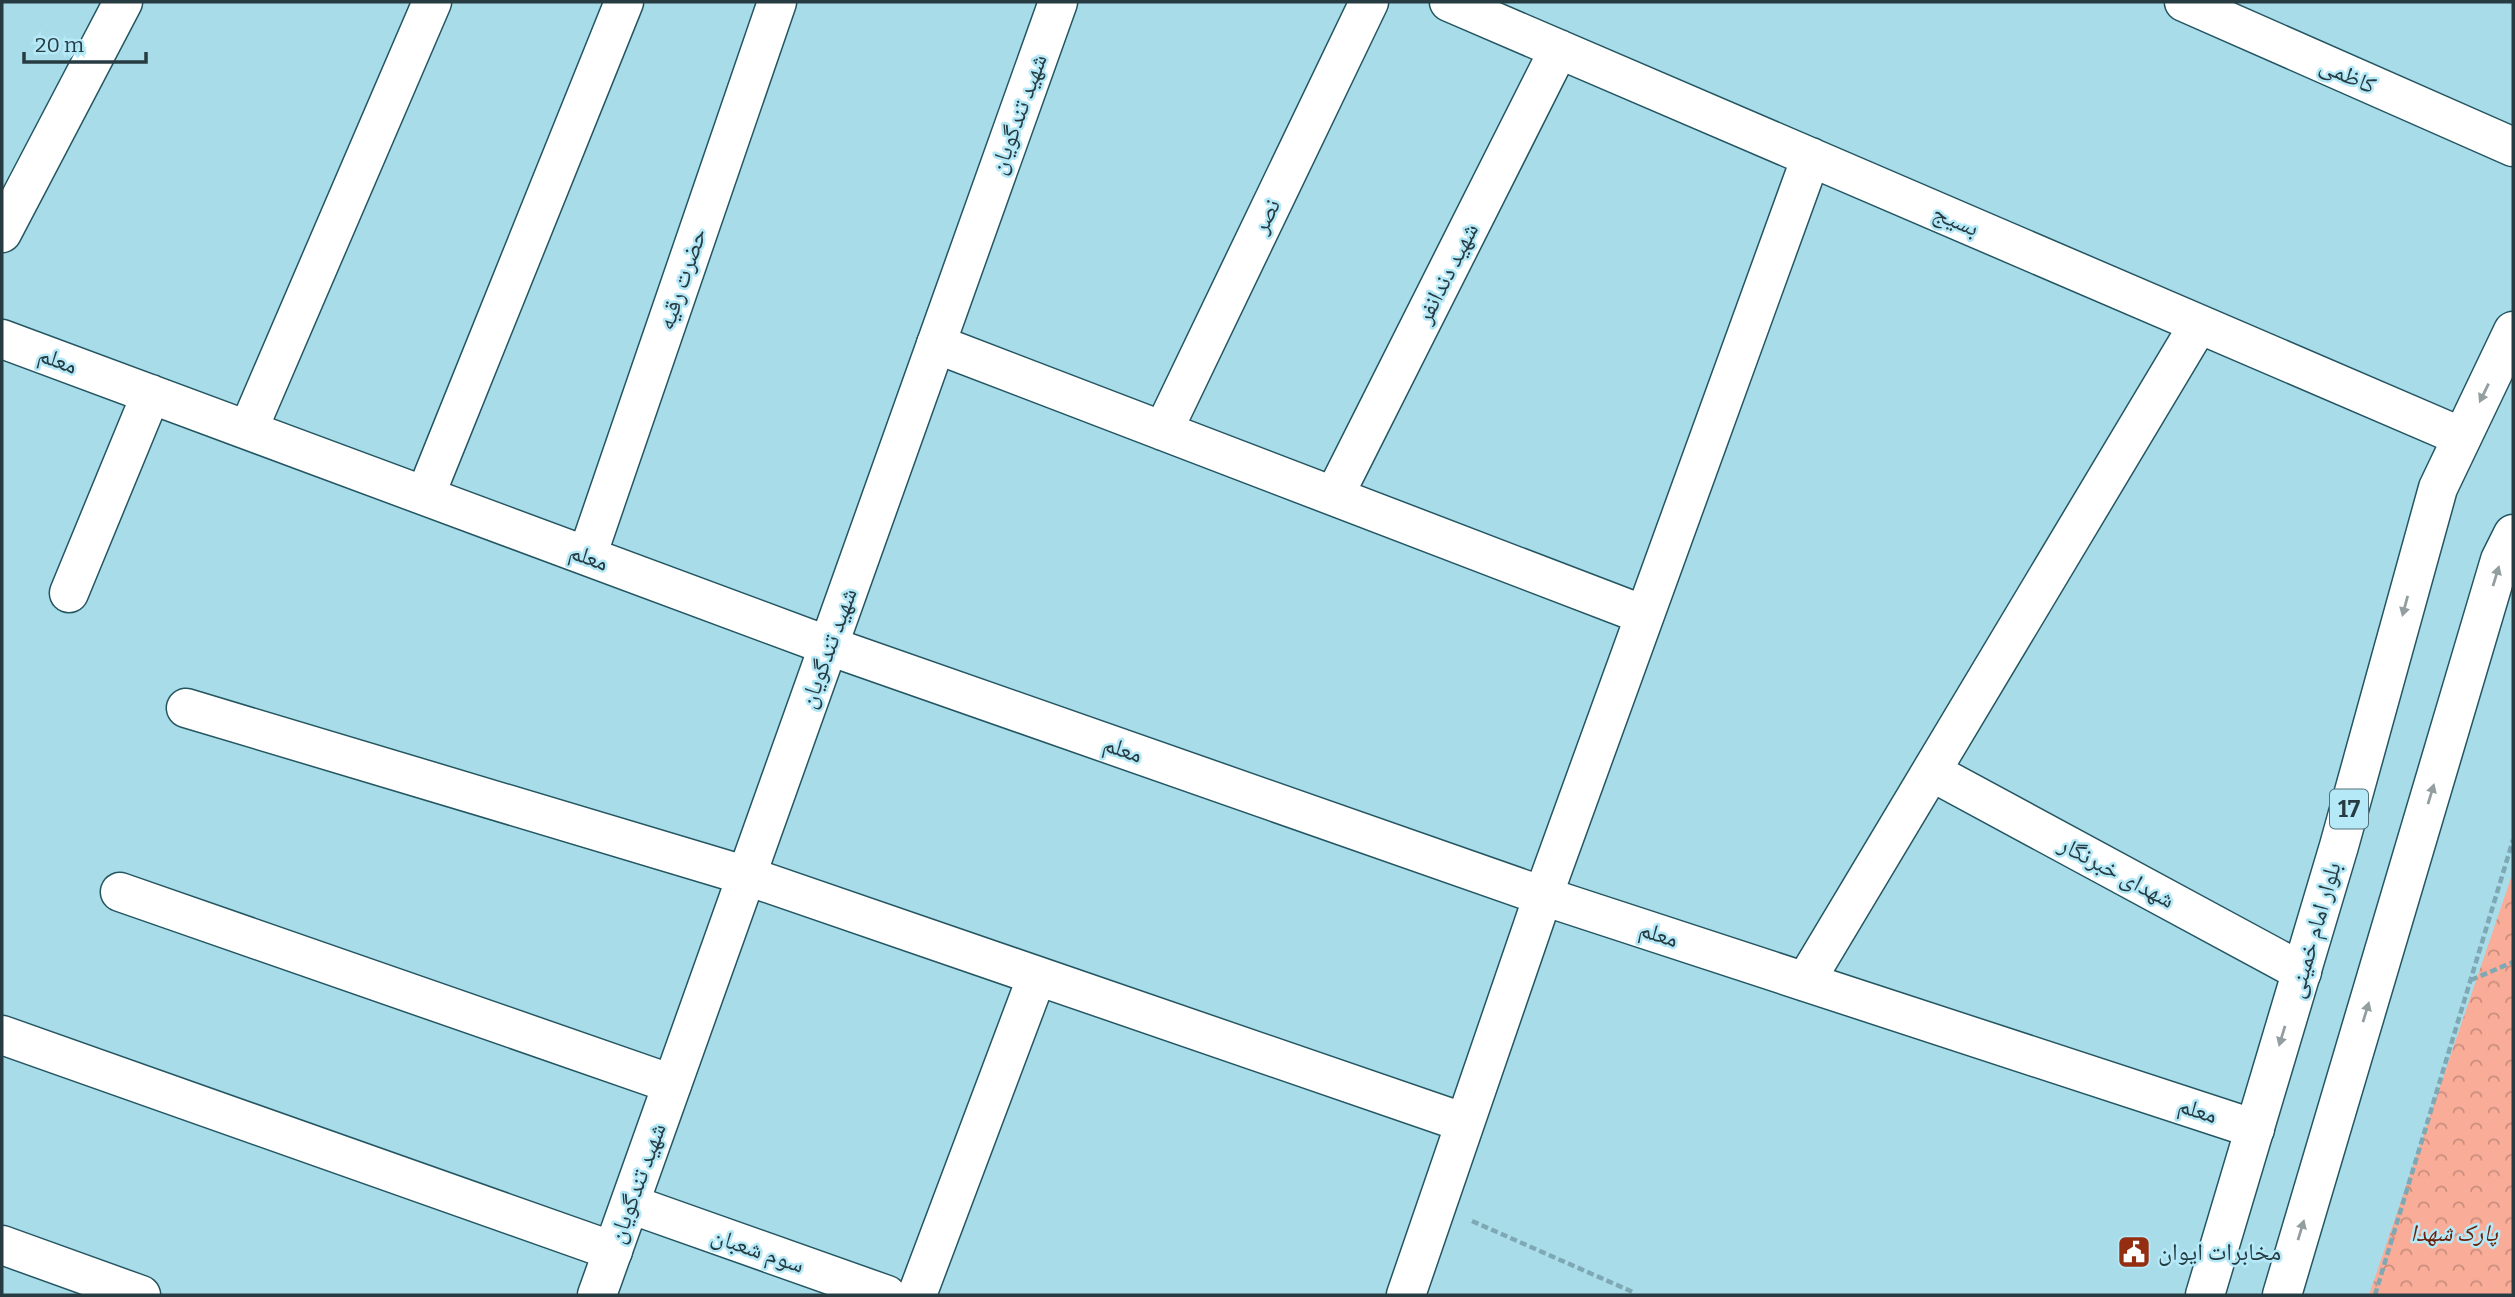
<svg xmlns="http://www.w3.org/2000/svg" width="2515" height="1297" font-family="Bitter,'Noto Naskh Arabic',serif">
	<defs>
		<pattern id="park-crowns" width="20" height="18" patternUnits="userSpaceOnUse" patternTransform="scale(1.75)"><rect width="20" height="18" fill="#f9ac97"/><path d="M2 6a3 3 0 1 1 6 0M12 15a3 3 0 1 1 6 0" fill="none" stroke="#ca8d7d"/></pattern>
	</defs>
	<rect width="100%" height="100%" fill="#a8dce9"/>
	<path fill="url(#park-crowns)" d="M 2513,872 L 2513,1295 L 2369,1295 Z"/>
	<g fill="none" stroke-linecap="round" stroke-linejoin="round">
		<defs>
			<path id="street" d="M 1449,2 L 2462,437
				M 2184,2 L 2513,147
				M 2,233 L 123,2
				M 2,339 L 829,646 L 1543,896 L 2255,1129
				M 936,344 L 1644,615
				M 248,430 L 432,2
				M 1163,431 L 1369,2
				M 425,496 L 624,2
				M 1334,496 L 1559,49
				M 587,556 L 777,2
				M 69,593 L 151,394
				M 186,708 L 747,876 L 1465,1123
				M 1932,772 L 2302,972
				M 120,892 L 672,1084
				M 1805,982 L 2199,324
				M 2,1035 L 613,1251
				M 630,1204 L 887,1295
				M 2,1245 L 141,1295
				M 917,1295 L 1037,976
				M 1406,1295 L 1543,896 L 1811,157"/>
			<path id="secondary" d="M 597,1295 L 1058,2"/>
			<path id="primary" d="M 2205,1295 L 2339,846 L 2438,488 L 2513,331
				M 2282,1295 L 2500,560 L 2513,534"/>
		</defs>
		<use href="#street" stroke="#245662" stroke-width="41"/>
		<use href="#secondary" stroke="#245662" stroke-width="41"/>
		<use href="#primary" stroke="#245662" stroke-width="41"/>
		<path stroke="#7ea8b3" stroke-width="4.5" stroke-dasharray="7 3.5" stroke-linecap="butt" d="M 2471,980 L 2513,962
			M 1472,1221 L 1635,1293
			M 2375,1295 L 2513,840"/>
		<use href="#street" stroke="#fff" stroke-width="38"/>
		<use href="#secondary" stroke="#fff" stroke-width="38"/>
		<use href="#primary" stroke="#fff" stroke-width="38"/>
	</g>
	<defs><path id="oneway-solid" d="M-6-.8H1V-3.2L6.5 0L1 3.2V.8H-6Z" transform="scale(1.75)"/></defs>
	<g fill="#939ea0">
		<use href="#oneway-solid" transform="translate(2484 393) rotate(116)"/>
		<use href="#oneway-solid" transform="translate(2496 576) rotate(-73)"/>
		<use href="#oneway-solid" transform="translate(2405 606) rotate(105)"/>
		<use href="#oneway-solid" transform="translate(2431 794) rotate(-73)"/>
		<use href="#oneway-solid" transform="translate(2366 1012) rotate(-73)"/>
		<use href="#oneway-solid" transform="translate(2282 1036) rotate(107)"/>
		<use href="#oneway-solid" transform="translate(2301 1230) rotate(-73)"/>
	</g>
	<defs>
		<symbol id="civic-square" viewBox="-11 -11 22 22"><rect x="-9" y="-9" width="18" height="18" rx="4" fill="#952e10" stroke="#b5e9f7"/><path d="M-.6-6.5H3V-4.5H.6V-3L4-1V1h2V6H-6V1h2V-1L-.6-3ZM-1.2 2.5V6h2.4V2.5Z" fill="#fff"/></symbol>
	</defs>
	<g fill-rule="evenodd">
		<use href="#civic-square" x="2115" y="1233" width="38" height="38"/>
	</g>
	<g text-anchor="middle" stroke-width="5" stroke-linejoin="round" paint-order="stroke">
		<rect fill="#b5e9f7" stroke="#527078" stroke-width="2" x="2330" y="789.5" width="38" height="39" rx="5"/>
		<g font-size="23" font-weight="bold" fill="#273c42">
			<text x="2349" y="817">17</text>
		</g>
		<g font-size="24" fill="#273c42" stroke="#b5e9f7">
			<text transform="translate(2348 75) rotate(24)" y="8">کاظمی</text>
			<text transform="translate(1018 114) rotate(-70)" y="8">شهید تندگویان</text>
			<text transform="translate(1266 216) rotate(-64)" y="8">نصر</text>
			<text transform="translate(1956 220) rotate(23)" y="8">بسیج</text>
			<text transform="translate(1447 273) rotate(-63)" y="8">شهید دندانفر</text>
			<text transform="translate(682 279) rotate(-71)" y="8">حضرت رقیه</text>
			<text transform="translate(58 360) rotate(20)" y="8">معلم</text>
			<text transform="translate(589 557) rotate(20)" y="8">معلم</text>
			<text transform="translate(828 648) rotate(-70)" y="8">شهید تندگویان</text>
			<text transform="translate(1123 749) rotate(19)" y="8">معلم</text>
			<text transform="translate(2117 872) rotate(28)" y="8">شهدای خبرنگار</text>
			<text transform="translate(2314 930) rotate(-74)" y="8">بلوار امام خمینی</text>
			<text transform="translate(1659 934) rotate(18)" y="8">معلم</text>
			<text transform="translate(2198 1110) rotate(18)" y="8">معلم</text>
			<text transform="translate(637 1183) rotate(-70)" y="8">شهید تندگویان</text>
			<text transform="translate(758 1250) rotate(19)" y="8">سوم شعبان</text>
		</g>
		<g font-size="24" font-style="italic" fill="#6d200a" stroke="#b5e9f7">
			<text x="2454" y="1241">پارک شهدا</text>
		</g>
		<g font-size="24" fill="#273c42" stroke="#b5e9f7" text-anchor="start">
			<text x="2158" y="1260">مخابرات ایوان</text>
		</g>
	</g>
	<rect width="2515" height="1297" fill="none" stroke="#273c42" stroke-width="7"/>
	<path d="M24 52v10h122v-10" fill="none" stroke="#273c42" stroke-width="3.5"/>
	<text x="35" y="52" font-size="21" fill="#273c42" stroke="#b5e9f7" stroke-width="5" paint-order="stroke">20 m</text>
</svg>
